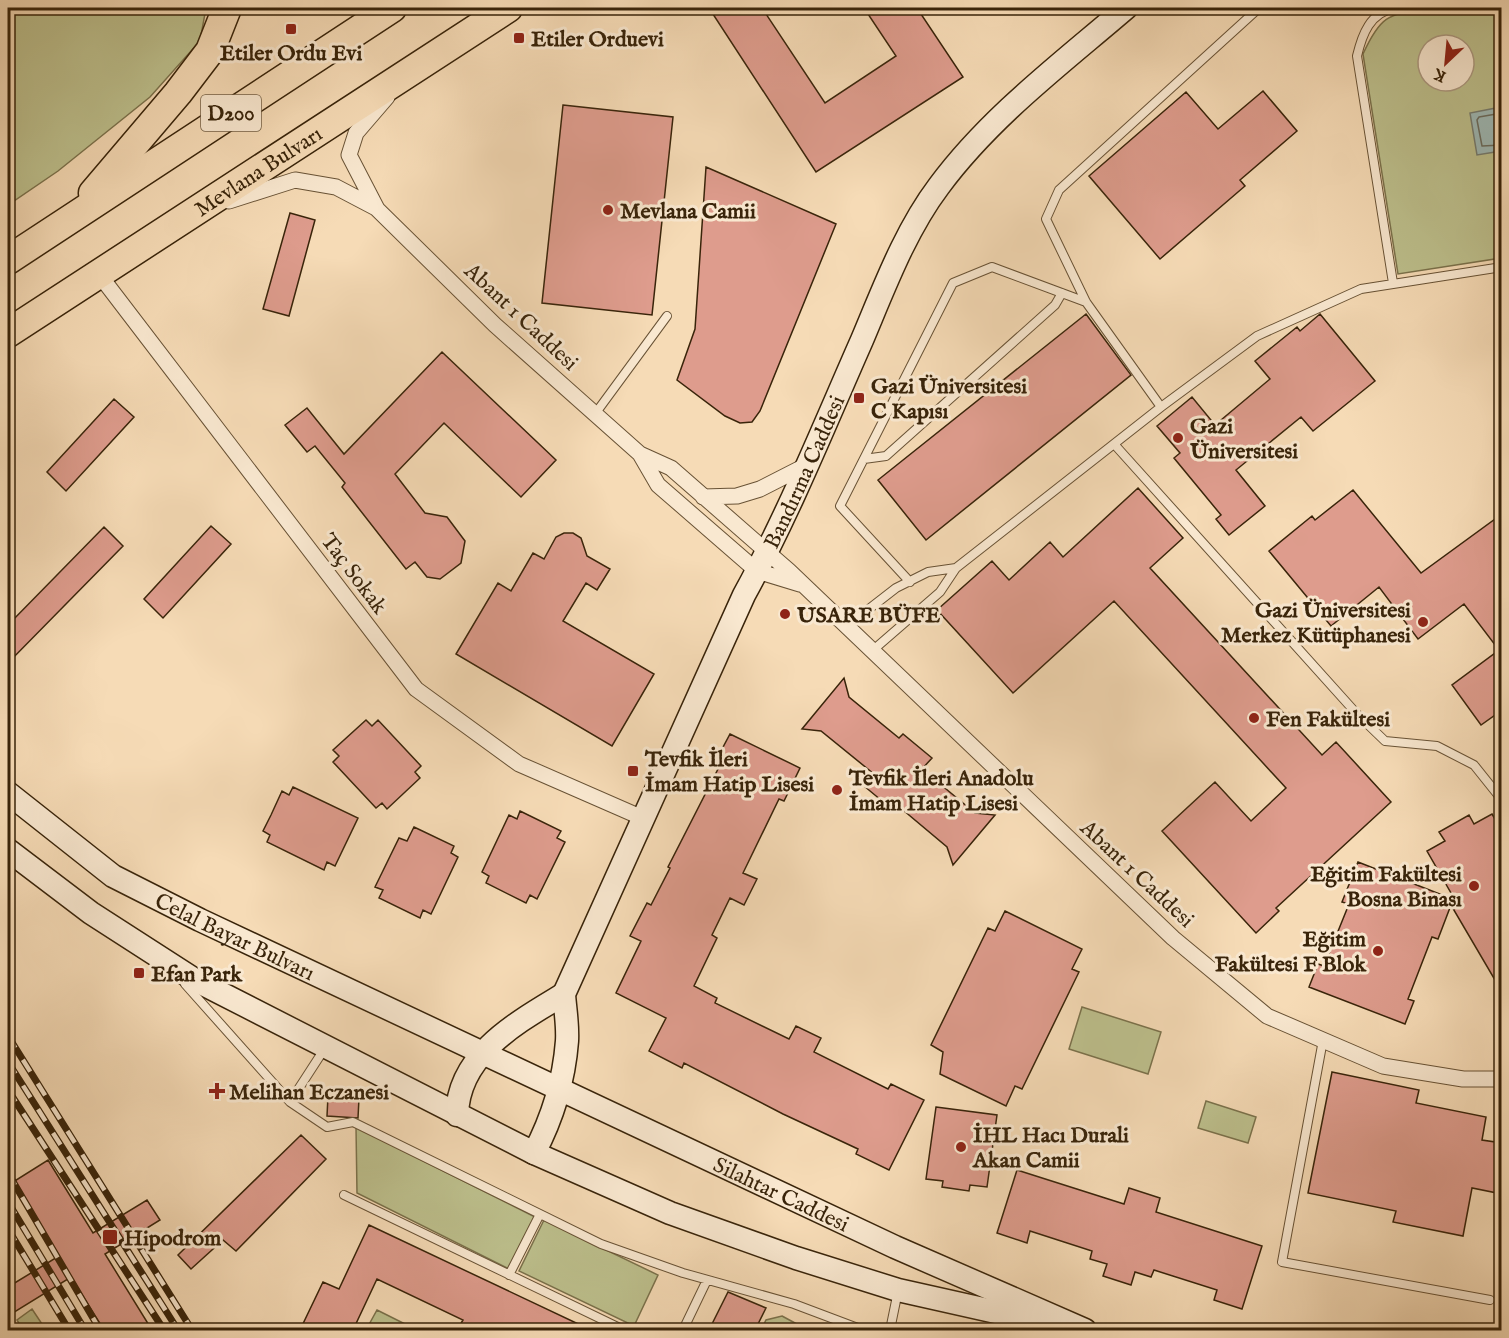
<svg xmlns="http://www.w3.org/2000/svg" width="1509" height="1338" font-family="'IM FELL English',serif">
	<rect width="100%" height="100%" fill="#f6dbb6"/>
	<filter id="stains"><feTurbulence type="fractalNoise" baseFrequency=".00333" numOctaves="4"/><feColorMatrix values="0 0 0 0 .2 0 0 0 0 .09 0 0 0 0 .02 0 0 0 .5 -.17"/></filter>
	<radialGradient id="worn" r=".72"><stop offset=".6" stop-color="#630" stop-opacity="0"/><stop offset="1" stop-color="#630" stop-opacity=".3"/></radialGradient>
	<path fill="#bdc08d" stroke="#7b724c" stroke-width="1.5" fill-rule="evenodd" d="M 8,8 L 206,8 L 200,41 L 150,97 L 58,171 L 8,205 Z
		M 1436,8 L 1501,8 L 1501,258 L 1398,274 L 1363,54 C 1383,10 1391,15 1436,8 ZM 1428,45 L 1464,45 L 1464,81 L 1428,81 Z
		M 1082,1007 L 1161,1032 L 1148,1074 L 1069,1049 Z
		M 1206,1101 L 1256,1117 L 1248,1143 L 1198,1128 Z
		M 356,1127 L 535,1217 L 509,1269 L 357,1193 Z
		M 544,1220 L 658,1275 L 634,1326 L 519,1271 Z
		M 32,1309 L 46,1330 L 23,1330 L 17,1320 Z
		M 377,1310 L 417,1330 L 366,1330 Z
		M 782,1316 L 808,1330 L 761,1330 L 766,1320 Z"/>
	<path fill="#9eb9b5" stroke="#767d71" stroke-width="1.5" d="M 1501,107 L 1501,151 L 1477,155 L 1470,113 Z"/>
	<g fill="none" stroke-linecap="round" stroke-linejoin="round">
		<path stroke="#6c6e60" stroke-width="1.5" d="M 1502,113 L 1479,117 L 1477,120 L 1482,146 L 1502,145"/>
	</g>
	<path fill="#de9c8d" stroke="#39240a" stroke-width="1.5" d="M 709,8 L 762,8 L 825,103 L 896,56 L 864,8 L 917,8 L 963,77 L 816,172 Z
		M 1263,91 L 1297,131 L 1240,180 L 1245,186 L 1160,259 L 1089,176 L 1186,92 L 1218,129 Z
		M 563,105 L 673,117 L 652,315 L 542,303 Z
		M 706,167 L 836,224 L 760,411 L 752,422 L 740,423 L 725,416 L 677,380 L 695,329 Z
		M 290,213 L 315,220 L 289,316 L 263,309 Z
		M 1086,314 L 1131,375 L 926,540 L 878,480 Z
		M 1320,314 L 1375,381 L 1313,431 L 1301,417 L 1236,470 L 1265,506 L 1229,535 L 1216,519 L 1221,515 L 1174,458 L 1180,453 L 1157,426 L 1192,397 L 1215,425 L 1270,379 L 1255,361 L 1297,327 L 1300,331 Z
		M 442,352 L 556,460 L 521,497 L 444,423 L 395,474 L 425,513 L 447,517 L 465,541 L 461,563 L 440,579 L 427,577 L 415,562 L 406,569 L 342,487 L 345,483 L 315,446 L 307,452 L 285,425 L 307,408 L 344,454 Z
		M 114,399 L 134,417 L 66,491 L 47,472 Z
		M 1138,488 L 1183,538 L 1150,568 L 1322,755 L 1336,742 L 1391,802 L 1276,908 L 1279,911 L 1256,933 L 1162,831 L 1215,782 L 1251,821 L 1286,788 L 1114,601 L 1013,693 L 937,610 L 992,561 L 1009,580 L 1050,542 L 1063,557 Z
		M 1353,490 L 1421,573 L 1502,514 L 1502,710 L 1481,725 L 1452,685 L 1499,650 L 1464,604 L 1418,639 L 1379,587 L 1331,626 L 1269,551 L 1312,516 L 1315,520 Z
		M 211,526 L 231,544 L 163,618 L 144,599 Z
		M 104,527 L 123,546 L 8,663 L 8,625 Z
		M 564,533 L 573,533 L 581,538 L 587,556 L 610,569 L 597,590 L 586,583 L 563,621 L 654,674 L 612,746 L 456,654 L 498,583 L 511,591 L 533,553 L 544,559 L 556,537 Z
		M 844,678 L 849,697 L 899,738 L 903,734 L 932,758 L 922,769 L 975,813 L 995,815 L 953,865 L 947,847 L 897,805 L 893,810 L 864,786 L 874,774 L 821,731 L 802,729 Z
		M 366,720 L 372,726 L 378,720 L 421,766 L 415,772 L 420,778 L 387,809 L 382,803 L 376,808 L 333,762 L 339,756 L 333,750 Z
		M 730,734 L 800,768 L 784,801 L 779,799 L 743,873 L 757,879 L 744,905 L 730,898 L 712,935 L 717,938 L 694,986 L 717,998 L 715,1003 L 789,1039 L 796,1026 L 821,1038 L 814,1052 L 888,1089 L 891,1084 L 924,1100 L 889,1170 L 856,1154 L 858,1149 L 783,1114 L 684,1063 L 682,1068 L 649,1051 L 666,1018 L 616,993 L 641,941 L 630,936 L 647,903 L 651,905 L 670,868 L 668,867 L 718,769 L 713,766 Z
		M 293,787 L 358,818 L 335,866 L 327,862 L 324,870 L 267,842 L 270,835 L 263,831 L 271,815 L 282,791 L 289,795 Z
		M 520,811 L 561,831 L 557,838 L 565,842 L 537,899 L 530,895 L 526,903 L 486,883 L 489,876 L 482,872 L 509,815 L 517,819 Z
		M 1492,814 L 1502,831 L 1502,992 L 1451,905 L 1438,939 L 1432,937 L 1408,999 L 1414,1001 L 1405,1024 L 1309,987 L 1318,964 L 1324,966 L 1349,904 L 1342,902 L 1358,862 L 1455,900 L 1427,851 L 1445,841 L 1439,832 L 1469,815 L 1474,824 Z
		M 414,827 L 454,846 L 451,853 L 458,857 L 431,914 L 423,910 L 420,918 L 379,898 L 383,890 L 375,887 L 399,838 L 407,841 Z
		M 1005,911 L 1082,949 L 1072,969 L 1079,972 L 1022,1089 L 1015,1086 L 1006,1106 L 940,1074 L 943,1052 L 931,1045 L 988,928 L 995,931 Z
		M 1332,1072 L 1419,1090 L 1416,1103 L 1486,1117 L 1482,1140 L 1502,1143 L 1502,1194 L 1472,1188 L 1463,1236 L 1393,1222 L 1396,1211 L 1308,1193 Z
		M 328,1096 L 359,1098 L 358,1118 L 327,1116 Z
		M 936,1107 L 997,1115 L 987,1187 L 970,1185 L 969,1191 L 942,1187 L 943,1181 L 926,1179 Z
		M 301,1135 L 326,1159 L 236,1251 L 223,1240 L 191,1269 L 178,1255 Z
		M 48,1160 L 93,1233 L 147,1200 L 160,1220 L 105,1254 L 152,1330 L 104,1330 L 71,1277 L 8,1316 L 8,1287 L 59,1256 L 13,1182 Z
		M 1017,1170 L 1124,1204 L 1129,1188 L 1160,1198 L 1156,1212 L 1262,1246 L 1242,1309 L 1214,1300 L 1217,1290 L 1154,1270 L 1151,1277 L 1135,1272 L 1131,1285 L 1103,1276 L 1107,1264 L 1090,1259 L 1092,1251 L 1030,1231 L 1027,1243 L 997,1233 Z
		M 369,1225 L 591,1330 L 457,1330 L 463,1320 L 377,1279 L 353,1330 L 300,1330 L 323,1282 L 339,1289 Z
		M 728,1292 L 766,1308 L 755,1330 L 709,1330 Z"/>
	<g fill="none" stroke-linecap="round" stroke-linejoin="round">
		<defs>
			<path id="lane" d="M 1393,283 L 1357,56 C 1362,35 1370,12 1395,8
				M 1161,407 L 1086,302 L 1046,219 L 1059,190 L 1259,8
				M 595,414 L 667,316
				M 1114,444 L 1357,714 L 1385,741 L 1437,746 L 1474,765 L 1502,800
				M 864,459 L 886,456 L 1055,305 L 1062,293
				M 910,582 L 840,506 L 953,283 L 992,267 L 1086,302
				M 847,626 L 896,588 L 928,572 L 956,568
				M 872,651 L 940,592 L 956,568 L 1161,407 L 1257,336 L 1361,289 L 1502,267
				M 185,984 L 290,1102 L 327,1127 L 353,1122 L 601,1244 L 683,1273 L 794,1304 L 863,1330
				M 1323,1040 L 1282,1262 L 1490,1300
				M 290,1102 L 325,1048
				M 344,1195 L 624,1330
				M 509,1275 L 540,1214
				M 683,1330 L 707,1280
				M 890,1330 L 898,1291"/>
			<path id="street" d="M 387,97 L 356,133 L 349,155 L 377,209 L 495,325 L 640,454 L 671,468 L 789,571 L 1173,938 L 1267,1016 L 1383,1066 L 1463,1079 L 1502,1079
				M 229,201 L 295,180 L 336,187 L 376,208
				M 98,273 L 416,689 L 519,764 L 645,819
				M 640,454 L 658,485 L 757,571 L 800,584
				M 703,497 L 737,496 L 760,489 L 807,465"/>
			<g id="secondary">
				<path id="s1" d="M 8,793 L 113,876 L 200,920 L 895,1247 L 1085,1330"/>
				<path id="s2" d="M 8,850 L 91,913 L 195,980 L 534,1153 C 552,1119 564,1080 567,1041 C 568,1025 565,1009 564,994 L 744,595 C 789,513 824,426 862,340 C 884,288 905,231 939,186 C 990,117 1062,63 1126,8"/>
				<path d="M 457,1115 C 458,1054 518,1022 564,994"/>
				<path d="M 534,1153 L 670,1213 L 796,1258 L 898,1290 L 1041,1322"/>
			</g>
			<g id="highway">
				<path d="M 93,193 L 178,93 L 210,51 L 227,8"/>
				<path d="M 8,260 L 392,8"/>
				<path id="s3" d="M 8,333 L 508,8"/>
			</g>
		</defs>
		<use href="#lane" stroke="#685235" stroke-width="10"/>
		<use href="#street" stroke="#685235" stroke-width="17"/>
		<use href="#secondary" stroke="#39240a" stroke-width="25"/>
		<use href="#highway" stroke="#39240a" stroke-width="31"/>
		<use href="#lane" stroke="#f9e8d0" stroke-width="8"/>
		<use href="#street" stroke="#f9e8d0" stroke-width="15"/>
		<use href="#secondary" stroke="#f9e8d0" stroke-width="22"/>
		<use href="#highway" stroke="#f6dbb6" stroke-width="28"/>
		<defs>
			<path id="rail" d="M 8,1036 L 192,1330
				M 8,1062 L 178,1330
				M 8,1090 L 164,1330
				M 8,1173 L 100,1330
				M 8,1202 L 85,1330
				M 8,1229 L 69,1330"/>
		</defs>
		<use href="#rail" stroke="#39240a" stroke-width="7"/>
		<use href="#rail" stroke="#f9e8d0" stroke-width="4.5" stroke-dasharray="14" stroke-linecap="butt"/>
	</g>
	<g fill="#8f2418" stroke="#f9e8d0" stroke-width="2">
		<rect x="285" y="23" width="12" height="12" rx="3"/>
		<rect x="513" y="32" width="12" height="12" rx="3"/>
		<circle cx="608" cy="210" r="6"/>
		<rect x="853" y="392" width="12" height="12" rx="3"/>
		<circle cx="1178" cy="438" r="6"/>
		<circle cx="785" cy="614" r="6"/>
		<circle cx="1423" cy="622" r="6"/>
		<circle cx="1254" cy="718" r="6"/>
		<rect x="627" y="765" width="12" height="12" rx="3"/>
		<circle cx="837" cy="790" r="6"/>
		<circle cx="1474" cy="886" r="6"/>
		<circle cx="1378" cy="951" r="6"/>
		<rect x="133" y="967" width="12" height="12" rx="3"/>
		<path d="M214 1082h6v6h6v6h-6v6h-6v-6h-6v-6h6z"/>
		<circle cx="961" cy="1147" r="6"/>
		<rect x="102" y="1229" width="16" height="16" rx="3"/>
	</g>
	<g text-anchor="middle" stroke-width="6" stroke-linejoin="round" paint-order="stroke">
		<rect fill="#f9e8d0" stroke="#735f45" stroke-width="1.5" x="201" y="95" width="60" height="36" rx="4.5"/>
		<g font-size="21" font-weight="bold" fill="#39240a">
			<text x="231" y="120">D200</text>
		</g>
		<g font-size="22" font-weight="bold" fill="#39240a" stroke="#f9e8d0" text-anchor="start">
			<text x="531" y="46">Etiler Orduevi</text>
			<text x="291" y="60" text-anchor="middle">Etiler Ordu Evi</text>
			<text x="620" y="218">Mevlana Camii</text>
			<text x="871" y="393">Gazi Üniversitesi<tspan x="871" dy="25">C Kapısı</tspan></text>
			<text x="1190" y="433">Gazi<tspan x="1190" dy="25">Üniversitesi</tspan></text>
			<text x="1411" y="617" text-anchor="end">Gazi Üniversitesi<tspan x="1411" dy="25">Merkez Kütüphanesi</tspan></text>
			<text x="797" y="622">USARE BÜFE</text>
			<text x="1266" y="726">Fen Fakültesi</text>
			<text x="645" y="766">Tevfik İleri<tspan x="645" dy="25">İmam Hatip Lisesi</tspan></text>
			<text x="849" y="785">Tevfik İleri Anadolu<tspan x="849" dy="25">İmam Hatip Lisesi</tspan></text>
			<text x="1462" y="881" text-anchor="end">Eğitim Fakültesi<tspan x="1462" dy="25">Bosna Binası</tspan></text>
			<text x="1366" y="946" text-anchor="end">Eğitim<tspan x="1366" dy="25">Fakültesi F Blok</tspan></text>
			<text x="151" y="981">Efan Park</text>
			<text x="229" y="1099">Melihan Eczanesi</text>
			<text x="973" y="1142">İHL Hacı Durali<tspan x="973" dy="25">Akan Camii</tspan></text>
			<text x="124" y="1245">Hipodrom</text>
		</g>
		<g font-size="22" fill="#39240a" stroke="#f9e8d0">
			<text dy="8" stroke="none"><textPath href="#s3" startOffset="298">Mevlana Bulvarı</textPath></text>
			<text transform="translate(522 316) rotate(43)" y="8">Abant 1 Caddesi</text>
			<text dy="8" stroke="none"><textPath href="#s2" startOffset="1348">Bandırma Caddesi</textPath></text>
			<text transform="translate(355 573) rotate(53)" y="8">Taç Sokak</text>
			<text transform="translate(1138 873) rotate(43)" y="8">Abant 1 Caddesi</text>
			<text dy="8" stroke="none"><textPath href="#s1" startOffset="270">Celal Bayar Bulvarı</textPath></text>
			<text dy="8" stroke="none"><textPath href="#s1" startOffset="874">Silahtar Caddesi</textPath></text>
		</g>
	</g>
	<rect width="1509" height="1338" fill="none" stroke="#f6dbb6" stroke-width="30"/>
	<rect x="9" y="9" width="1491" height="1320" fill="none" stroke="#39240a" stroke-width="3"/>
	<rect x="15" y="15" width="1479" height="1308" fill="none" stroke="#39240a" stroke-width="1.5"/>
	<g transform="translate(1446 63) rotate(206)"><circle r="28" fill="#f9e8d0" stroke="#ac9a81" stroke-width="1.5"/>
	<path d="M0-4.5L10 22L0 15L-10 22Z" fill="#8f2418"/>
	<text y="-9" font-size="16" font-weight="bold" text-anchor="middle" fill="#39240a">K</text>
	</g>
	<rect width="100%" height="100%" filter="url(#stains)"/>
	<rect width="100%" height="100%" fill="url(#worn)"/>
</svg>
